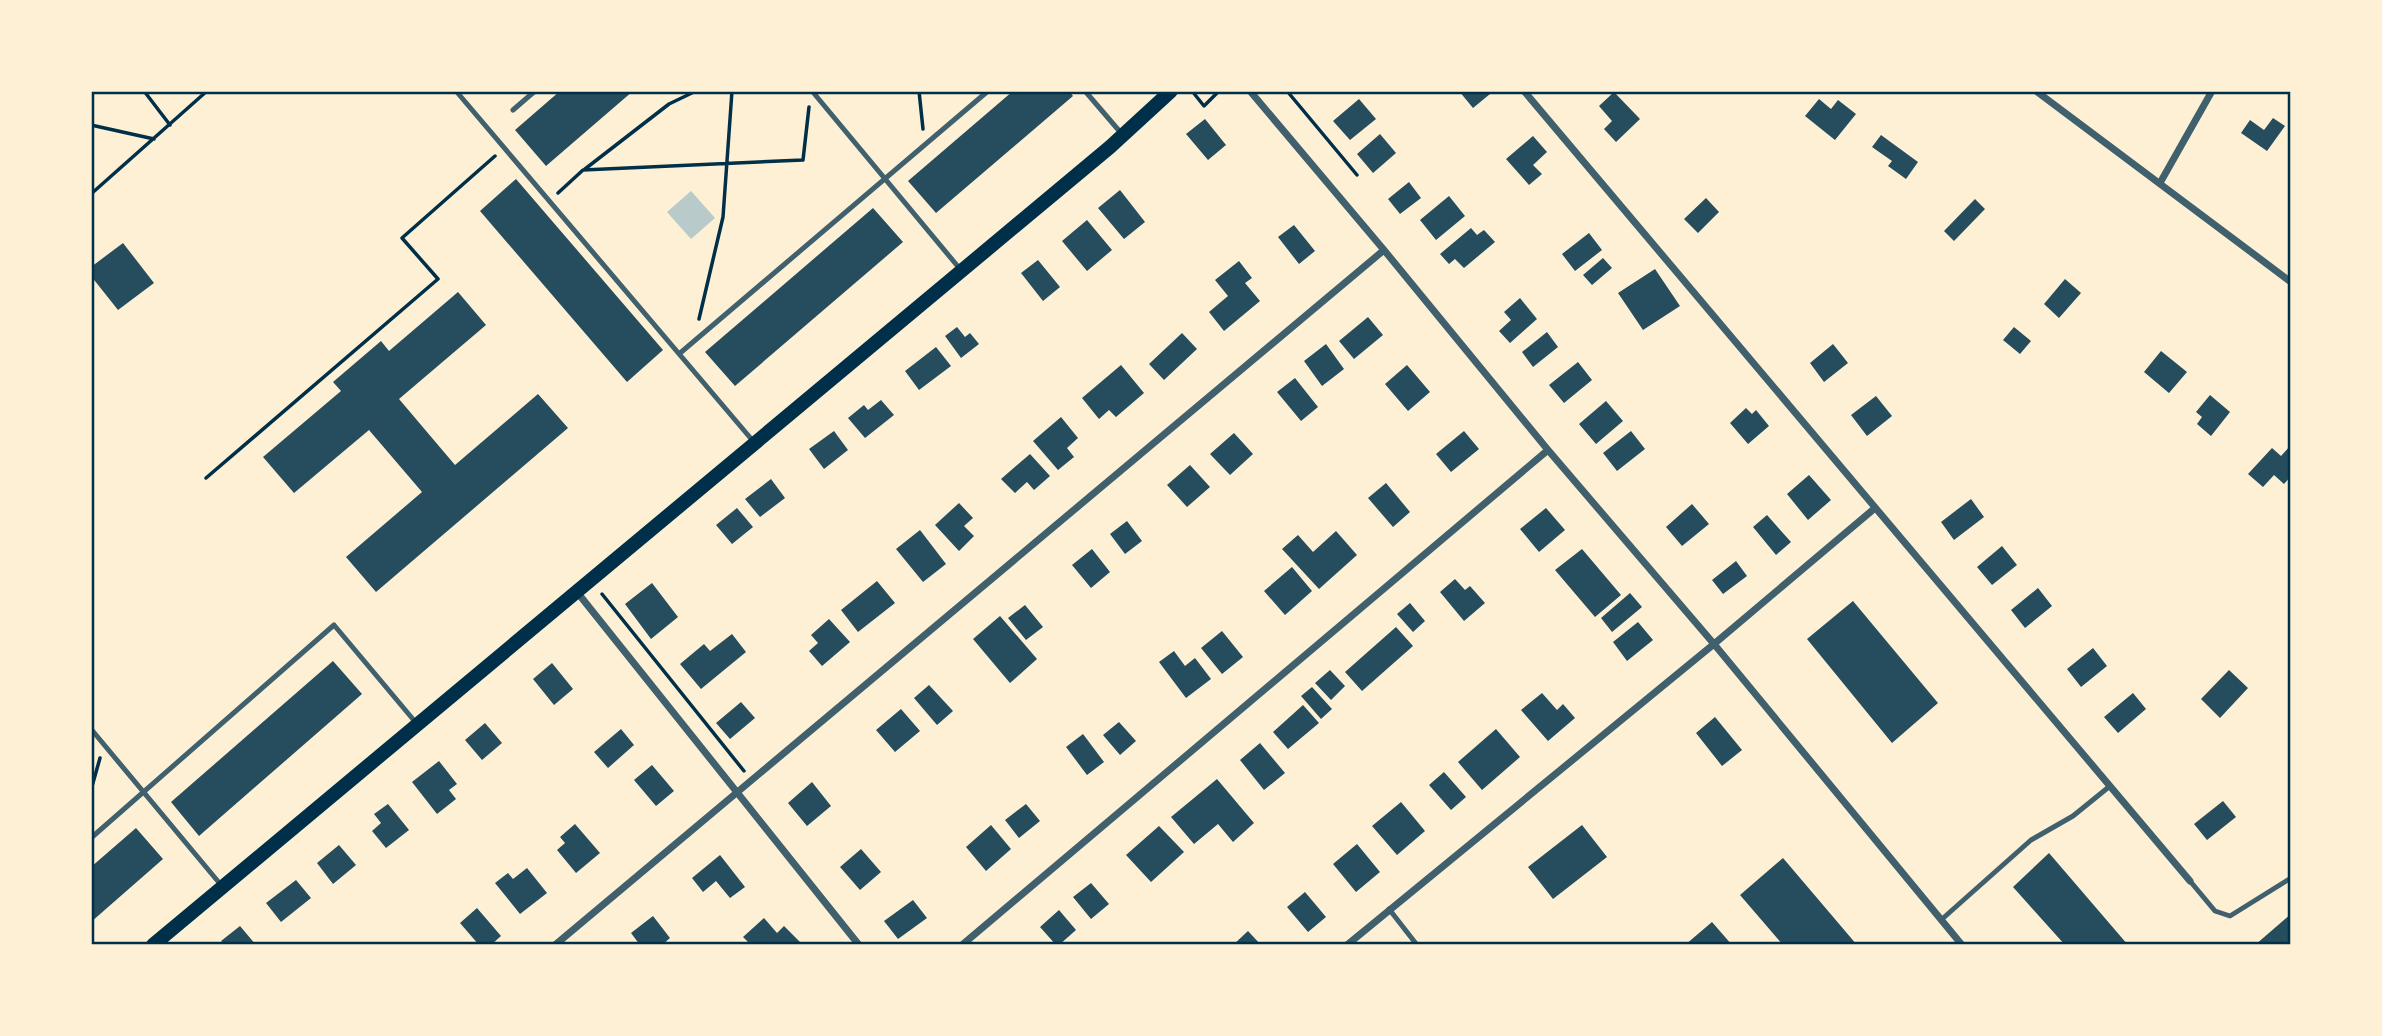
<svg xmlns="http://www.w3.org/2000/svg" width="2382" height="1036" font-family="Overpass,sans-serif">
	<rect width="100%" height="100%" fill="#fdf0d5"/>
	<path fill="#b9caca" d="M 691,191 L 715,218 L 691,239 L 667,212 Z"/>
	<path fill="#264d5e" d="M 560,91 L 633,91 L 546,166 L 515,130 Z
		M 1013,91 L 1069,91 L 1073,96 L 936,213 L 908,181 Z
		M 1459,91 L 1487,91 L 1490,94 L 1473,108 Z
		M 1614,92 L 1640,119 L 1616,142 L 1604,129 L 1612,121 L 1599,106 Z
		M 1359,99 L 1376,119 L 1350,140 L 1333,121 Z
		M 1819,99 L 1831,109 L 1838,100 L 1856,114 L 1835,140 L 1805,116 Z
		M 2273,118 L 2285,126 L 2267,151 L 2241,133 L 2250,120 L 2264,130 Z
		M 1205,119 L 1226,145 L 1208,160 L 1186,134 Z
		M 1380,134 L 1396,153 L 1373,173 L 1357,154 Z
		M 1881,135 L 1918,162 L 1906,179 L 1888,166 L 1892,161 L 1872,147 Z
		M 1533,136 L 1547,152 L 1533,165 L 1542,174 L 1529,185 L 1506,159 Z
		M 516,179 L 663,350 L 627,382 L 480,211 Z
		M 1409,182 L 1421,198 L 1400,214 L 1388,199 Z
		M 1120,190 L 1145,222 L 1124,239 L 1098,208 Z
		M 1449,196 L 1465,216 L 1436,240 L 1420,220 Z
		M 1706,198 L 1719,212 L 1698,233 L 1684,219 Z
		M 1975,199 L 1985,209 L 1954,241 L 1944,231 Z
		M 873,208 L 903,242 L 735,386 L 705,352 Z
		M 1087,220 L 1112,250 L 1087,271 L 1062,241 Z
		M 1294,225 L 1315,251 L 1299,264 L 1278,237 Z
		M 1471,228 L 1477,235 L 1484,230 L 1495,242 L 1464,268 L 1455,259 L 1449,264 L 1440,254 Z
		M 1589,233 L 1602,250 L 1575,271 L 1562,254 Z
		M 123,243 L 154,283 L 118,310 L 91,276 L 91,267 Z
		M 1603,258 L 1612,268 L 1592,285 L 1583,275 Z
		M 1038,260 L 1060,287 L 1043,301 L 1021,273 Z
		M 1239,261 L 1252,278 L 1245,283 L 1260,301 L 1224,331 L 1209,312 L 1228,296 L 1215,280 Z
		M 1655,269 L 1680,306 L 1643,330 L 1618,293 Z
		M 2065,279 L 2081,293 L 2059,318 L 2044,304 Z
		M 458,292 L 486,325 L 399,399 L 455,465 L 538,394 L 568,428 L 376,592 L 346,557 L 422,492 L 369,430 L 294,493 L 263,457 L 341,391 L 333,382 L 381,341 L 389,351 Z
		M 1520,298 L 1537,319 L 1510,343 L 1499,331 L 1511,320 L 1504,312 Z
		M 1368,317 L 1383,335 L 1354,359 L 1339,341 Z
		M 957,327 L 965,337 L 970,333 L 979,344 L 961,358 L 945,336 Z
		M 2014,327 L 2031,341 L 2020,354 L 2003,340 Z
		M 1547,332 L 1558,347 L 1533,367 L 1522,352 Z
		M 1182,333 L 1197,349 L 1164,380 L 1149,364 Z
		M 1326,344 L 1344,369 L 1322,386 L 1304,361 Z
		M 1833,344 L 1848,363 L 1824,382 L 1810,363 Z
		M 936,347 L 951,366 L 919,390 L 905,371 Z
		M 2161,351 L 2187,372 L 2169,393 L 2144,372 Z
		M 1578,362 L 1592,380 L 1564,403 L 1549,385 Z
		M 1121,365 L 1144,393 L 1116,417 L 1109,410 L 1099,419 L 1082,398 Z
		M 1407,365 L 1430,392 L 1408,411 L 1385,384 Z
		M 1295,378 L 1318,407 L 1301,421 L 1277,392 Z
		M 2210,395 L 2230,412 L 2211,436 L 2197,424 L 2202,417 L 2196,412 Z
		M 1876,396 L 1892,416 L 1867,436 L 1851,415 Z
		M 881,400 L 894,415 L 865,438 L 848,418 L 864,405 L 868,410 Z
		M 1606,401 L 1623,421 L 1596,444 L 1579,424 Z
		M 1746,408 L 1752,414 L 1756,410 L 1769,426 L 1748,444 L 1730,423 Z
		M 1061,417 L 1078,438 L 1067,448 L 1074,457 L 1058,470 L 1033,441 Z
		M 834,431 L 848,450 L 824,469 L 809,449 Z
		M 1464,431 L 1479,449 L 1451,472 L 1436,454 Z
		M 1631,431 L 1645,449 L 1617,471 L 1603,453 Z
		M 1234,433 L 1253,454 L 1230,475 L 1210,454 Z
		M 2289,447 L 2291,476 L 2284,484 L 2274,475 L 2263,487 L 2248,474 L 2272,448 L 2281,456 Z
		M 1030,454 L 1050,476 L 1034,490 L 1027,482 L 1015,493 L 1001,479 Z
		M 1190,465 L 1210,487 L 1187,507 L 1167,485 Z
		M 1809,475 L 1831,500 L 1808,520 L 1787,494 Z
		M 771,479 L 785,498 L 760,517 L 745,499 Z
		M 1386,483 L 1410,512 L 1393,527 L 1368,498 Z
		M 1971,499 L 1984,517 L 1954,540 L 1941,522 Z
		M 959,503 L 973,518 L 964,526 L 974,536 L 959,551 L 935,525 Z
		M 1692,504 L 1709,524 L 1682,546 L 1666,527 Z
		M 737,508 L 753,527 L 732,544 L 716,525 Z
		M 1546,508 L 1565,530 L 1539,552 L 1520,529 Z
		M 1767,515 L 1791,542 L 1776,555 L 1753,527 Z
		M 1127,521 L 1142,541 L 1125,554 L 1110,534 Z
		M 920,530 L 946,564 L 923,582 L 896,549 Z
		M 1336,531 L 1357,555 L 1319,589 L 1282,549 L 1298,535 L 1313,552 Z
		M 2002,546 L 2017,565 L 1992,585 L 1977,567 Z
		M 1092,549 L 1110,572 L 1091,588 L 1072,565 Z
		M 1582,549 L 1621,595 L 1595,617 L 1555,570 Z
		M 1736,561 L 1747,576 L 1723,594 L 1712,580 Z
		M 1292,567 L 1312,591 L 1285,615 L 1264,591 Z
		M 1455,579 L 1465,590 L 1470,586 L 1485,603 L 1464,621 L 1440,592 Z
		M 877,581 L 895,603 L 858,632 L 841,610 Z
		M 652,583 L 678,617 L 651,639 L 625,604 Z
		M 2038,588 L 2052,606 L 2025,628 L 2011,610 Z
		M 1630,593 L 1642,607 L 1612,632 L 1601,618 Z
		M 1853,601 L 1938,703 L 1892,743 L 1807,639 Z
		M 1410,603 L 1425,621 L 1413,632 L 1397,614 Z
		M 1025,605 L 1043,627 L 1026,640 L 1008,618 Z
		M 1000,616 L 1037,659 L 1010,683 L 973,639 Z
		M 829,619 L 850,642 L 822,666 L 809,651 L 818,643 L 811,635 Z
		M 1638,622 L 1653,640 L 1627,661 L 1613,642 Z
		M 1396,627 L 1413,646 L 1362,691 L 1345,672 Z
		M 1222,631 L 1243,657 L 1222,674 L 1201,648 Z
		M 732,634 L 746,652 L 701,689 L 680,664 L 704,644 L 710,651 Z
		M 2093,648 L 2107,666 L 2081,687 L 2067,669 Z
		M 1174,651 L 1185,666 L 1195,658 L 1211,679 L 1186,698 L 1159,662 Z
		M 333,661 L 362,694 L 199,836 L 171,802 Z
		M 552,663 L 573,689 L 554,705 L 533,679 Z
		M 1330,670 L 1345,686 L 1331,700 L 1315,683 Z
		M 2229,670 L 2248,688 L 2220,718 L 2201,699 Z
		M 929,685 L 953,711 L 937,725 L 914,698 Z
		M 1312,687 L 1332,709 L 1321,719 L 1301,696 Z
		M 1542,693 L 1557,710 L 1563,704 L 1575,718 L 1548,741 L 1521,710 Z
		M 2133,693 L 2146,709 L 2118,733 L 2104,717 Z
		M 741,702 L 755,718 L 730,739 L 716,723 Z
		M 1303,705 L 1319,723 L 1288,749 L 1273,732 Z
		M 901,709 L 920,731 L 895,752 L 876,730 Z
		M 1715,717 L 1742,750 L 1722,766 L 1696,733 Z
		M 1119,722 L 1136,741 L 1120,755 L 1103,735 Z
		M 485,723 L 502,743 L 482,760 L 465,740 Z
		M 621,729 L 634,745 L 608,768 L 594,752 Z
		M 1496,729 L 1520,757 L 1482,790 L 1458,762 Z
		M 1083,734 L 1104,762 L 1087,775 L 1066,747 Z
		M 1260,743 L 1285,773 L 1264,790 L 1240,760 Z
		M 439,761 L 457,784 L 449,790 L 456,799 L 437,814 L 412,782 Z
		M 652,765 L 674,791 L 656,806 L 634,780 Z
		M 1444,772 L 1466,797 L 1451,810 L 1429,785 Z
		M 1217,779 L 1254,823 L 1233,842 L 1218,824 L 1194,844 L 1171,817 Z
		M 812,782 L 831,806 L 807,826 L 788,803 Z
		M 2223,801 L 2236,817 L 2207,840 L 2194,824 Z
		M 1401,802 L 1425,831 L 1397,855 L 1372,826 Z
		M 388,804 L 409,830 L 386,848 L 372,831 L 381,823 L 374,814 Z
		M 1026,804 L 1040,821 L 1019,838 L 1005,820 Z
		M 575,824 L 600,853 L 576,873 L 557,850 L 565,843 L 560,837 Z
		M 991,825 L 1011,849 L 986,871 L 966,847 Z
		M 1582,825 L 1607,857 L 1553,899 L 1528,867 Z
		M 1159,826 L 1184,852 L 1151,882 L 1126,855 Z
		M 136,828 L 163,859 L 91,922 L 91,867 Z
		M 1357,844 L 1380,872 L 1356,892 L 1333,864 Z
		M 339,845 L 356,865 L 333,884 L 317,863 Z
		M 861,849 L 881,872 L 860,890 L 840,867 Z
		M 2049,853 L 2128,945 L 2065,945 L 2013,887 Z
		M 720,855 L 745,887 L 730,898 L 716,881 L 703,892 L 692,878 Z
		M 1783,858 L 1857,945 L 1783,945 L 1740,895 Z
		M 527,868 L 547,893 L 520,914 L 495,883 L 508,873 L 513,879 Z
		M 296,880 L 311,898 L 281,922 L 266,903 Z
		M 1091,883 L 1109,904 L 1091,919 L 1073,897 Z
		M 1305,892 L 1326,917 L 1308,932 L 1287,907 Z
		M 913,900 L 927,918 L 898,939 L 884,921 Z
		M 477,908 L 501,936 L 491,945 L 479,945 L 460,923 Z
		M 1059,910 L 1076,930 L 1059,945 L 1056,945 L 1040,927 Z
		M 2291,914 L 2291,945 L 2255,945 Z
		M 653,916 L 670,938 L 662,945 L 640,945 L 631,933 Z
		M 764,918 L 777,933 L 784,926 L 801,943 L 751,945 L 743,937 Z
		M 1712,922 L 1732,945 L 1685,945 Z
		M 240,926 L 256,945 L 225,945 L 221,941 Z
		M 1248,931 L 1261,945 L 1233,945 Z"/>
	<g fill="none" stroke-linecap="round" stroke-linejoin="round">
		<path stroke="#003049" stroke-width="3.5" d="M 144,91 L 170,125
			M 919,91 L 923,129
			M 1192,91 L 1204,106 L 1219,91
			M 1287,91 L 1357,175
			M 91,125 L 154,139
			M 585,169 L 669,104 L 696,91
			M 558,193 L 583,170 L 803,160 L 809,107
			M 91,194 L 207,91
			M 699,319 L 723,217 L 732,91
			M 206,478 L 438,279 L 402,238 L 495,156
			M 602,594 L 744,771
			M 91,790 L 100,758"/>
		<path stroke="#3f606c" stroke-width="5" d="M 456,91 L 753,441
			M 812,91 L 960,269
			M 1085,91 L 1121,133
			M 513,110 L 535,91
			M 679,354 L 988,91
			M 91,729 L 221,885
			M 91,838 L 334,625 L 417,724
			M 2190,881 L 2215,911 L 2230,916 L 2291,878
			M 1389,909 L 1417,945
			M 1941,920 L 2031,840 L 2073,816 L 2110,786"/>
		<path stroke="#3f606c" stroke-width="7" d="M 1250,91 L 1384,250 L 1548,450 L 1714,644 L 1962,945
			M 1524,91 L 2190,881
			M 2036,91 L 2291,282
			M 2160,183 L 2212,91
			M 577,592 L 859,945
			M 555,945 L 1384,250
			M 962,945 L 1548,450
			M 1347,945 L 1714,644 L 1875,508"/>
		<path stroke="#003049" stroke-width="14" d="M 153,945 L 1110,147 L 1171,91"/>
	</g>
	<rect width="2382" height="1036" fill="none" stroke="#fdf0d5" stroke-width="186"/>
	<rect x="93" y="93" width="2196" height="850" fill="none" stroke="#003049" stroke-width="2.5"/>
</svg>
